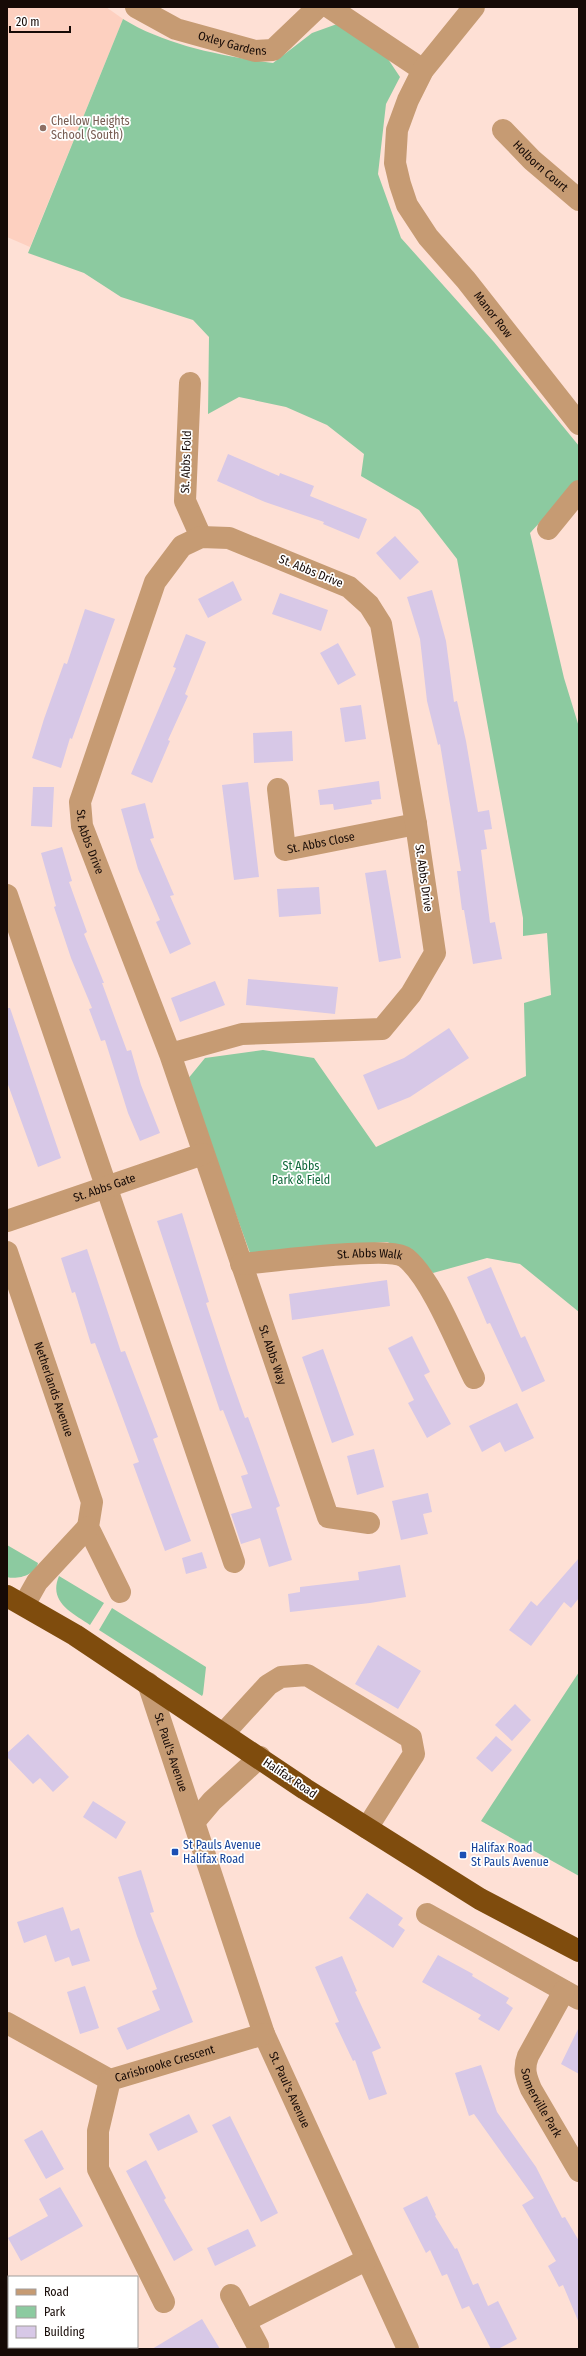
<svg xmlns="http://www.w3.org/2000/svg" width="586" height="2356" font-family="'Fira Sans Condensed',sans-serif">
	<rect width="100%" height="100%" fill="#fee0d5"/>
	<path fill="#fdd0c0" d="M 7,7 L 106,7 L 123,19 L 30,247 L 7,237 Z"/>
	<path fill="#8ccaa0" d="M 123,19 C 167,46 223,56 273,63 L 312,33 L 337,24 L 386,56 L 400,77 L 386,104 L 378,174 L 401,238 L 494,342 L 579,446 L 579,480 L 530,533 L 564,678 L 579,727 L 579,1312 L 520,1264 L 487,1258 L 433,1273 L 415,1253 L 387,1242 L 250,1253 L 187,1080 L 205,1058 L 263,1050 L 314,1058 L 376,1147 L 526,1076 L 524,1003 L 551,995 L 547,933 L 523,936 L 523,918 L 457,559 L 419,510 L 361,476 L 364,454 L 327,425 L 286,407 L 239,397 L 208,414 L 209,337 L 193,320 L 121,297 L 84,273 L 28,253 Z
		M 7,1545 L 38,1563 C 36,1575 17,1580 7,1577 Z
		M 59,1576 L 104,1603 L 90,1625 C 72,1613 48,1602 59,1576 Z
		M 112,1608 L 206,1667 L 203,1694 L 202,1696 L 99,1630 Z
		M 579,1672 L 579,1876 L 481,1821 Z"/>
	<path fill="#d7c8e7" d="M 228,454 L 279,476 L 280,473 L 314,486 L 310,496 L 367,519 L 359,539 L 323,524 L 324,522 L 265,502 L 217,481 Z
		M 395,536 L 419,562 L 400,580 L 376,553 Z
		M 233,581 L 242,600 L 208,618 L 198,599 Z
		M 432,590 L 446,641 L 454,702 L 457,701 L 466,741 L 478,812 L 489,810 L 492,829 L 484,830 L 487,849 L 481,850 L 490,923 L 495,922 L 502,959 L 473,964 L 464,910 L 462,910 L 457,871 L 461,871 L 440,744 L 438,745 L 427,701 L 420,639 L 407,597 Z
		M 280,593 L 328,610 L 321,631 L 272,614 Z
		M 85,609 L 115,619 L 72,739 L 70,738 L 61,768 L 32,758 L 44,719 L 64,663 L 67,664 Z
		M 186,634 L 206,642 L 185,694 L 188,696 L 168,740 L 170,741 L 152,783 L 131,774 L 176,668 L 173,667 Z
		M 338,643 L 356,675 L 338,685 L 320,653 Z
		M 361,705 L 366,739 L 345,742 L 340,708 Z
		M 292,731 L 293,761 L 254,763 L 253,733 Z
		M 379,781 L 381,799 L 371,800 L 372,804 L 334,810 L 333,804 L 320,805 L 318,790 Z
		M 248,782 L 259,877 L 234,880 L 222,785 Z
		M 33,787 L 54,787 L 52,827 L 31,826 Z
		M 145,803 L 154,838 L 150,839 L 174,895 L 170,896 L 191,944 L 170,954 L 156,922 L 160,920 L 138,869 L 121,809 Z
		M 62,847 L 72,881 L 69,882 L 87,932 L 84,934 L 104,983 L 102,983 L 127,1051 L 131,1050 L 141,1085 L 160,1133 L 140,1141 L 128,1113 L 105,1040 L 101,1041 L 89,1009 L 92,1008 L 71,958 L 54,907 L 56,906 L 41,853 Z
		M 386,870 L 401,958 L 379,962 L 365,873 Z
		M 319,887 L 321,914 L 279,917 L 277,889 Z
		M 248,979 L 338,987 L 335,1014 L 246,1005 Z
		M 215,981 L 225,1005 L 180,1022 L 171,998 Z
		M 7,1008 L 10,1008 L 61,1158 L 38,1167 L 7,1082 Z
		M 449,1028 L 469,1058 L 410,1097 L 378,1110 L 363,1075 L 404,1058 Z
		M 182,1213 L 209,1302 L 206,1303 L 228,1370 L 245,1418 L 248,1417 L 258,1444 L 280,1506 L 276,1508 L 292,1560 L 269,1567 L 260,1538 L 241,1544 L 231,1514 L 252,1508 L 241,1476 L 248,1474 L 223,1410 L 220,1411 L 157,1221 Z
		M 87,1249 L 121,1352 L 125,1351 L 158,1437 L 153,1439 L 191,1541 L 165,1551 L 133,1464 L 139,1462 L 95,1343 L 91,1344 L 75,1292 L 72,1293 L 61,1258 Z
		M 491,1267 L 521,1338 L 525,1336 L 545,1381 L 522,1392 L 490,1323 L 487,1324 L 467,1277 Z
		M 387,1280 L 390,1306 L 292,1320 L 289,1294 Z
		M 412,1336 L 430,1372 L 424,1375 L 451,1424 L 427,1438 L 408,1403 L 414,1400 L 388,1348 Z
		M 323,1349 L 354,1435 L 332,1443 L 302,1357 Z
		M 517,1403 L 534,1438 L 505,1452 L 500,1442 L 482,1452 L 469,1426 Z
		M 374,1449 L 384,1487 L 357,1495 L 347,1456 Z
		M 428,1493 L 432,1512 L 423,1514 L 428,1534 L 401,1540 L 392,1501 Z
		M 202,1552 L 207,1568 L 186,1574 L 182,1558 Z
		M 579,1558 L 579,1598 L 571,1608 L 564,1602 L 531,1646 L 509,1630 L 531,1601 L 537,1606 Z
		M 400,1565 L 406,1597 L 370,1603 L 290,1612 L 288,1594 L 300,1592 L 300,1587 L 359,1580 L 358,1572 Z
		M 378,1645 L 421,1671 L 398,1709 L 355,1684 Z
		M 515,1704 L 531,1720 L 512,1741 L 495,1725 Z
		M 28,1734 L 69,1777 L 53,1792 L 40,1778 L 33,1784 L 7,1757 L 7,1753 Z
		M 496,1736 L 512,1750 L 492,1772 L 476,1758 Z
		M 93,1801 L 126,1822 L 116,1839 L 83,1817 Z
		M 141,1870 L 154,1912 L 150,1913 L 193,2022 L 127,2050 L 117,2028 L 160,2010 L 152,1991 L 157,1989 L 137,1936 L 118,1877 Z
		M 367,1893 L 403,1918 L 398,1925 L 405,1930 L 393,1948 L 349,1918 Z
		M 63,1907 L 71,1931 L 79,1928 L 90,1961 L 72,1966 L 69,1957 L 55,1962 L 46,1935 L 24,1943 L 17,1922 Z
		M 438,1955 L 473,1974 L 472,1976 L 509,1998 L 506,2003 L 513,2008 L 499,2031 L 478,2019 L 481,2015 L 422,1982 Z
		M 342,1956 L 357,1991 L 355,1992 L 381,2048 L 372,2052 L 387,2094 L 369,2100 L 355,2060 L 353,2061 L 335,2023 L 339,2022 L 315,1967 Z
		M 85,1986 L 99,2028 L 80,2034 L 67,1992 Z
		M 579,2027 L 579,2074 L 561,2064 Z
		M 481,2065 L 497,2112 L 536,2167 L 562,2218 L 565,2217 L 579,2241 L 579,2323 L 563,2285 L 559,2287 L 548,2266 L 556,2261 L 522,2205 L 534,2198 L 474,2114 L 469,2116 L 455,2073 Z
		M 189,2114 L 198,2132 L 158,2151 L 149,2134 Z
		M 230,2116 L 278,2213 L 261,2222 L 212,2125 Z
		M 42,2130 L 64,2169 L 46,2179 L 24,2140 Z
		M 146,2160 L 166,2198 L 164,2200 L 193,2250 L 174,2261 L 126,2171 Z
		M 60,2187 L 83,2226 L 21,2261 L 8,2238 L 48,2216 L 39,2199 Z
		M 427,2196 L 436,2215 L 435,2216 L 455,2249 L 457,2248 L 473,2285 L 478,2283 L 488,2306 L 498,2301 L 517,2339 L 498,2349 L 491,2349 L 469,2306 L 462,2309 L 447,2274 L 442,2276 L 430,2250 L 426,2253 L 403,2208 Z
		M 248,2229 L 256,2246 L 215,2266 L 207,2248 Z
		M 202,2319 L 220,2349 L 152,2349 Z"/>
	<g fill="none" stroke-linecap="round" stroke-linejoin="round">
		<g stroke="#c69b73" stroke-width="22">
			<path id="s1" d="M 136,7 L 176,29 L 255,51 L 273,50 L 318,7"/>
			<path d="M 329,7 L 423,70"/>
			<path id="s2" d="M 474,7 L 423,70 L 408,100 L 397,130 L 395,163 L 400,184 L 407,205 L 428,237 L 466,280 L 579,424"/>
			<path id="s3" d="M 503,130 L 532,160 L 579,200"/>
			<path d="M 190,383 L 185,501 L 201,537"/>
			<path d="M 548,529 L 579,491"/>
			<path id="s4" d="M 278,789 L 285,850 L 416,824"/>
			<path d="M 7,895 L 234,1562"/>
			<path id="s5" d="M 170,1054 L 242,1034 L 382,1029 L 411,994 L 435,953 L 416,824 L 381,624 L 369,605 L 349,587 L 229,538 L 201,537 L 182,546 L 155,582 L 80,802 L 82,826 L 170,1054 L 328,1517 L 369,1523"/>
			<path id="s6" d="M 7,1221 L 203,1154"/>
			<path id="s7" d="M 7,1252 L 92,1502 L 88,1527 L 120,1592"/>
			<path id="s8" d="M 241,1264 C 267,1262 391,1245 406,1258 C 432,1279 458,1346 474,1378"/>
			<path d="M 24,1605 L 37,1582 L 88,1527"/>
			<path id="s9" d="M 148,1683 L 264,2034 L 408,2349"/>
			<path d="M 224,1733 L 268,1685 L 281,1677 L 307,1675 L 411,1738 L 414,1754 L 367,1828"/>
			<path d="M 195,1821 L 212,1801 L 260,1757"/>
			<path d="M 427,1914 L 579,1999"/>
			<path id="s10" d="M 564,1991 L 528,2056 C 523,2069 526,2077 531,2089 L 579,2171"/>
			<path d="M 7,2023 L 110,2080"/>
			<path d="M 231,2295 L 258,2346"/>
			<path id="s11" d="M 164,2302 L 98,2169 L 98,2131 L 110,2080 L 264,2034"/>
			<path d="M 245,2321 L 366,2260"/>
		</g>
		<path stroke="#7f4c0d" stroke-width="22" d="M 7,1596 L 75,1635 L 305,1789 L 480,1899 L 579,1951"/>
	</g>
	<circle fill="#8d6e63" stroke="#fff" stroke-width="1.5" cx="43" cy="128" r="4"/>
	<g fill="#1a4fb4" stroke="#fff" stroke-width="1.5">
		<rect x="171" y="1848" width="8" height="8" rx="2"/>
		<rect x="459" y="1851" width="8" height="8" rx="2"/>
	</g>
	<g text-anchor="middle" stroke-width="3.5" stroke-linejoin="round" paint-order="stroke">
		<g font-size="12" fill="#160a06" stroke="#fff">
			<text dy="4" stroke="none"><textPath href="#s1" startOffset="104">Oxley Gardens</textPath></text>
			<text dy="4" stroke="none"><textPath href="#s3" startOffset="52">Holborn Court</textPath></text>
			<text dy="4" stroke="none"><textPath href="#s2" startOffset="363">Manor Row</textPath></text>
			<text transform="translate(186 462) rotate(-88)" y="4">St. Abbs Fold</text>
			<text transform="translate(311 571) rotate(22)" y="4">St. Abbs Drive</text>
			<text dy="4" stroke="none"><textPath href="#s4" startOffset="98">St. Abbs Close</textPath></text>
			<text dy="4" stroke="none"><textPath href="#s5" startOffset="1188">St. Abbs Drive</textPath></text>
			<text transform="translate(424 878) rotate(82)" y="4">St. Abbs Drive</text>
			<text dy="4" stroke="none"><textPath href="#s6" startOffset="103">St. Abbs Gate</textPath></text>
			<text dy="4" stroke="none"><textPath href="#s8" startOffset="129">St. Abbs Walk</textPath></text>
			<text dy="4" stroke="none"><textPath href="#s5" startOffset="1733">St. Abbs Way</textPath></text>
			<text dy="4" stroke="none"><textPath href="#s7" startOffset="145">Netherlands Avenue</textPath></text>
			<text dy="4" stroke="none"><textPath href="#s9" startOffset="73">St. Paul's Avenue</textPath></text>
			<text transform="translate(290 1778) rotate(34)" y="4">Halifax Road</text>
			<text dy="4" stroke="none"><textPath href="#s11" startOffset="296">Carisbrooke Crescent</textPath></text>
			<text dy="4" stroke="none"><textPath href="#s9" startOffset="431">St. Paul's Avenue</textPath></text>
			<text dy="4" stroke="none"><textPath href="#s10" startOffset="125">Somerville Park</textPath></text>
		</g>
		<g font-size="12" fill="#785e54" stroke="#fff" text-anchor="start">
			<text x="51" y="125">Chellow Heights<tspan x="51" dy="14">School (South)</tspan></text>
		</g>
		<g font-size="12" fill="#0f673a" stroke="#fff">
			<text x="301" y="1170">St Abbs<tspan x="301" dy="14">Park &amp; Field</tspan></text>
		</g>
		<g font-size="12" fill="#164399" stroke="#fff" text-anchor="start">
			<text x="183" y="1849">St Pauls Avenue<tspan x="183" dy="14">Halifax Road</tspan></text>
			<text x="471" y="1852">Halifax Road<tspan x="471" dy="14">St Pauls Avenue</tspan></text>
		</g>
	</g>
	<rect width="586" height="2356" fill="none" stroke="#160a06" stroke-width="16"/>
	<rect x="8" y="2276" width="130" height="72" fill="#ffffff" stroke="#a29d9b"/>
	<rect x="16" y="2289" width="20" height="6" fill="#c69b73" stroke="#a29d9b"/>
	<text x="44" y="2296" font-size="12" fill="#160a06">Road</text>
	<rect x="16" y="2306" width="20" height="12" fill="#8ccaa0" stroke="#a29d9b"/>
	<text x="44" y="2316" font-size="12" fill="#160a06">Park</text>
	<rect x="16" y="2326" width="20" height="12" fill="#d7c8e7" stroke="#a29d9b"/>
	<text x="44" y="2336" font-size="12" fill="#160a06">Building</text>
	<path d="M10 26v6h60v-6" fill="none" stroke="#160a06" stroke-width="2"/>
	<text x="16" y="26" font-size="12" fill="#160a06" stroke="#ffffff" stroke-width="3" paint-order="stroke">20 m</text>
</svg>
